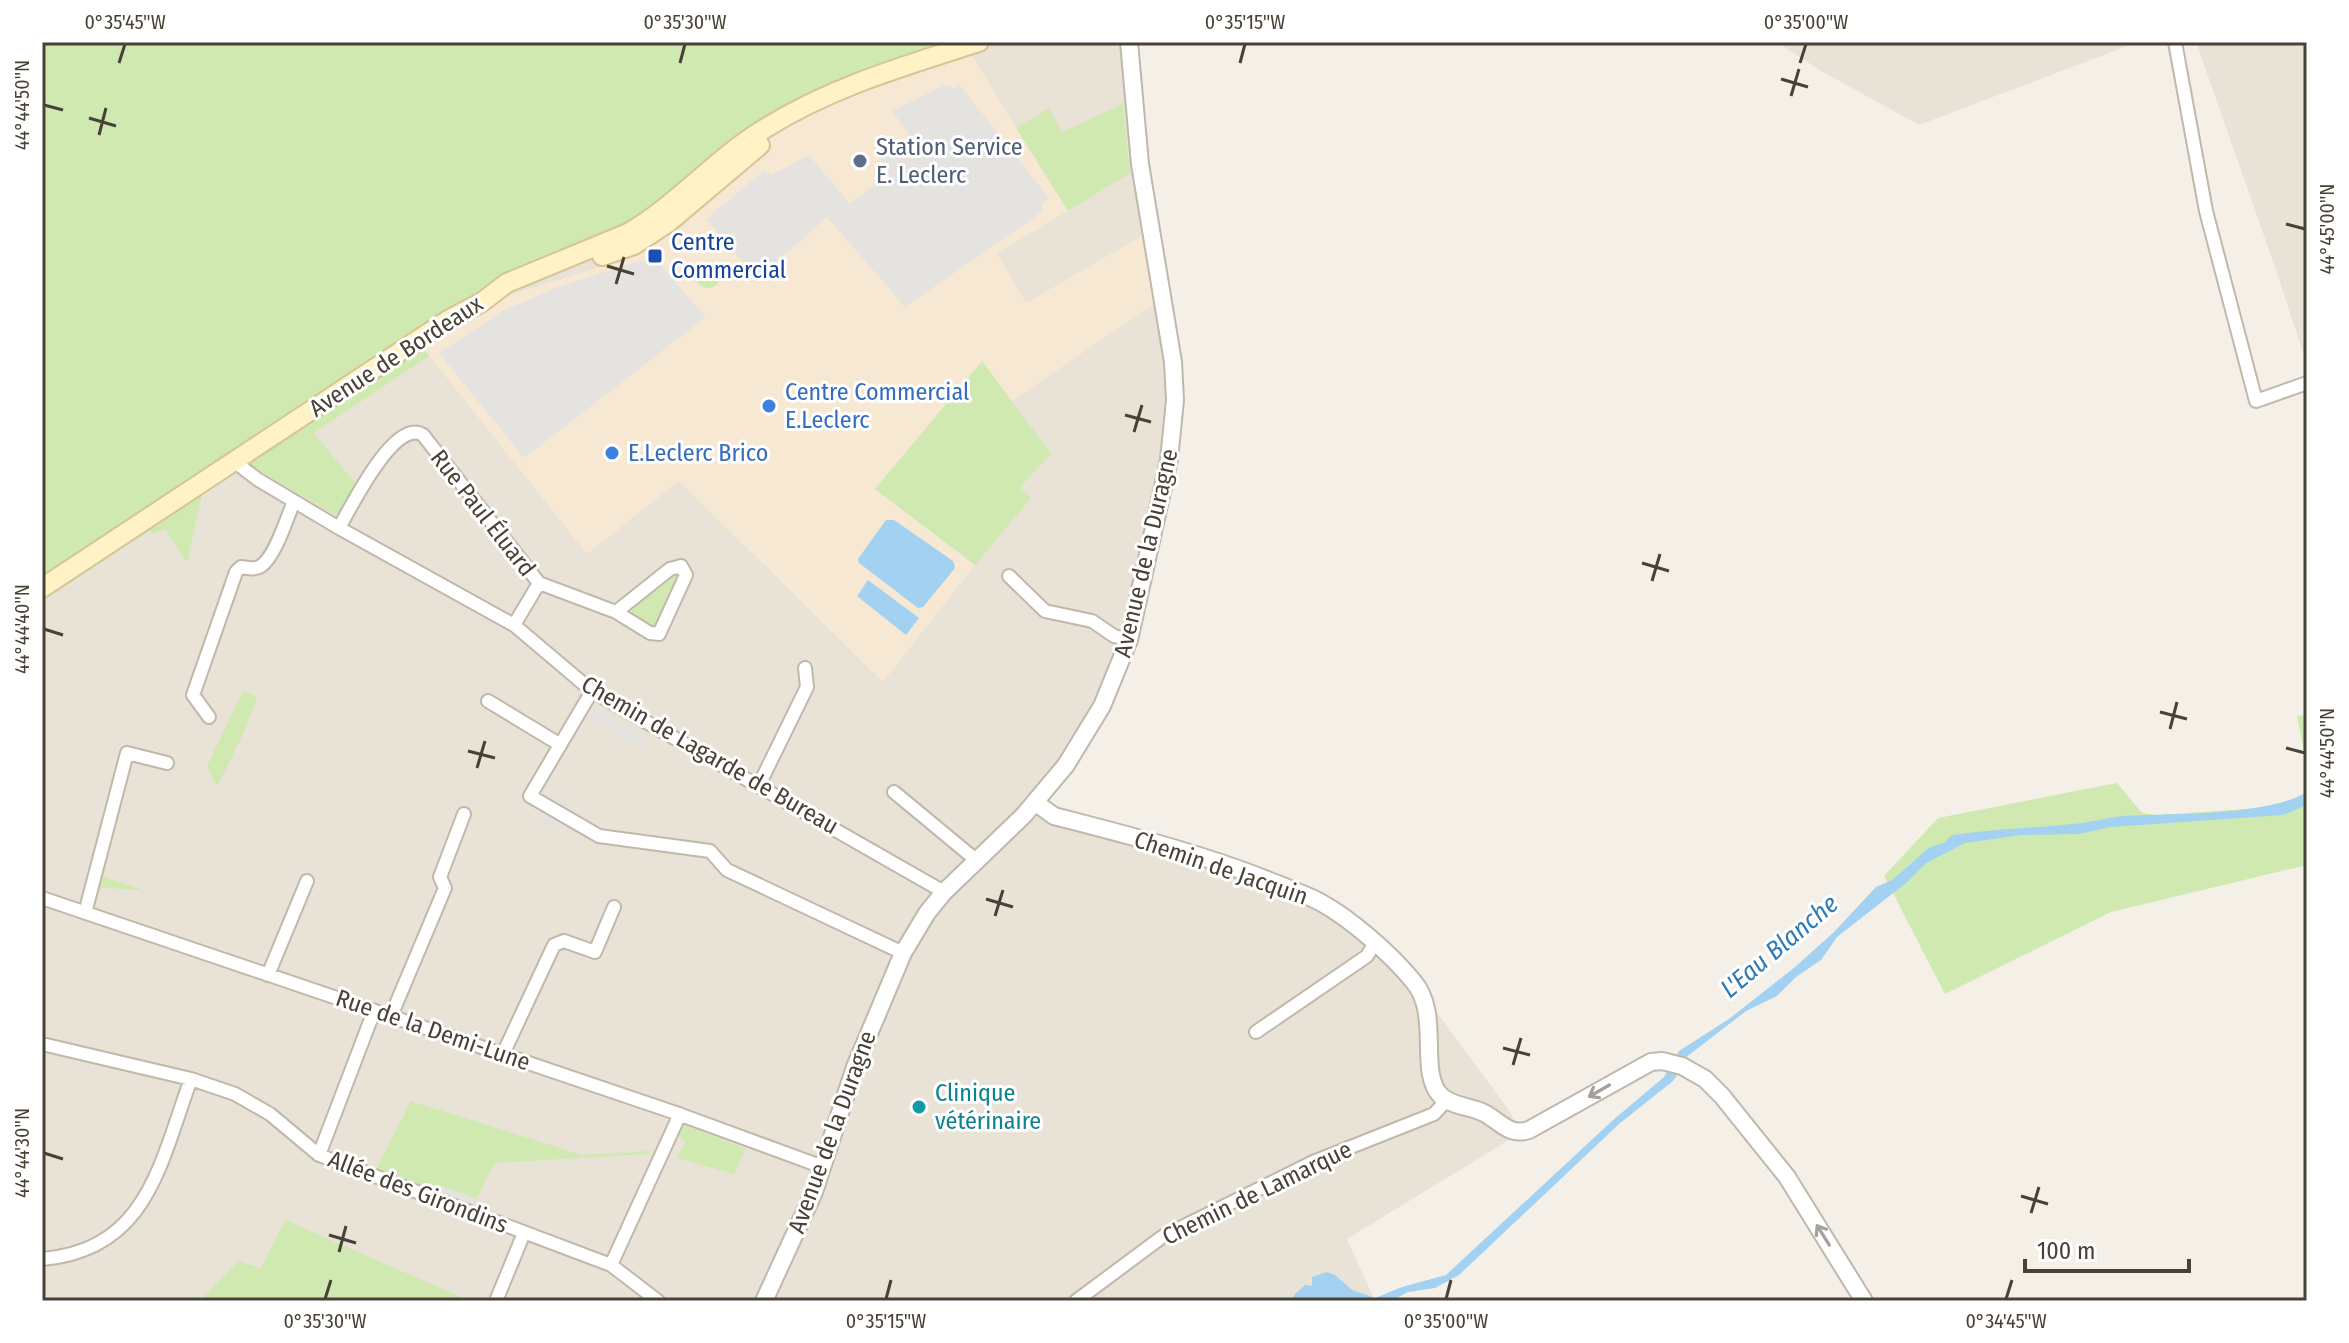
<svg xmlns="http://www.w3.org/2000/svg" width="2349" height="1343" font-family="'Fira Sans Condensed',sans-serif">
	<rect width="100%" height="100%" fill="#f4f0e8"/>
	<path fill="#e8e3d6" d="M 979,42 L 1129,42 L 1175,400 L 1122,662 L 1036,803 L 1305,895 L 1413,980 L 1508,1109 L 1522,1132 L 1347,1239 L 1375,1301 L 364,1301 L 238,1261 L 200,1301 L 42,1301 L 42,588 L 448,320 L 745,156 L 802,112 Z
		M 1777,42 L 2138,42 L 1919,125 L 1821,71 Z
		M 2196,42 L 2307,42 L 2307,365 L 2276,270 Z"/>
	<path fill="#f6e8d3" d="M 969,51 L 1068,211 L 997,253 L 1026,303 L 1142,236 L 1154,304 L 1012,401 L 982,362 L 875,489 L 975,565 L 883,682 L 679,481 L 587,554 L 424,349 L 510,295 L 634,256 L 761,145 L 808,114 L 876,83 Z"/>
	<path fill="#cfe9b0" d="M 42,42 L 979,42 L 802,112 L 634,245 L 541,276 L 500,295 L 42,588 Z
		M 1123,104 L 1130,173 L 1068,211 L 1016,128 L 1049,108 L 1062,132 Z
		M696 276a12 12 0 1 1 24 0a12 12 0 1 1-24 0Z
		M 424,349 L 429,356 L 314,433 L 356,484 L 340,514 L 337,516 L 258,470 L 251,472 L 250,462 Z
		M 982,361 L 1051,454 L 1020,487 L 1031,498 L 975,565 L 875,489 Z
		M 202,494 L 187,563 L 165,529 L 152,534 L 149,528 Z
		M 675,572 L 679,577 L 657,625 L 654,626 L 632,615 L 632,605 Z
		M 243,691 L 257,697 L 246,728 L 218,785 L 214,782 L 207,766 Z
		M 2307,715 L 2307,767 L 2297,716 Z
		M 2117,783 L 2142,813 L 2157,815 L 2307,805 L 2307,865 L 2111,912 L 1945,994 L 1884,876 L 1938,818 Z
		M 99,875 L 146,891 L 97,887 Z
		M 411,1101 L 582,1155 L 651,1151 L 649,1154 L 495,1163 L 476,1199 L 439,1185 L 433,1194 L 375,1172 Z
		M 680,1123 L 746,1149 L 734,1174 L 677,1158 L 686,1141 L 675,1134 Z
		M 285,1220 L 470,1301 L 200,1301 L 238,1261 L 261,1268 Z"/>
	<path fill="#e5e3e0" d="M 959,84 L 1049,198 L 1042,204 L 1042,212 L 905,307 L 827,217 L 758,279 L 706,219 L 765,170 L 771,175 L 809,155 L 850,204 L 888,173 L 878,156 L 894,143 L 906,159 L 919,148 L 892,111 L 945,85 L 954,88 Z
		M 656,260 L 706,317 L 524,458 L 439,353 L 501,312 L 553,289 L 639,261 Z
		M 598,709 L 647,739 L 642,748 L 592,718 Z
		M 554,794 L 583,811 L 576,823 L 568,819 L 562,830 L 541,818 Z
		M 438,1185 L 476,1199 L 473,1209 L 433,1194 Z"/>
	<path fill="#a3d1f2" d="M 886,520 L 894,520 L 953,561 L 955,568 L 923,607 L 918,608 L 859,563 L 858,559 Z
		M 868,580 L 919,618 L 906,635 L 857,596 Z
		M 2307,792 L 2307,805 L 2283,815 L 2111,827 L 2079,834 L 2021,835 L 1965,843 L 1926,863 L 1906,883 L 1837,937 L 1821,960 L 1796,977 L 1777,996 L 1746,1011 L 1680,1062 L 1679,1072 L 1673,1081 L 1619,1124 L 1459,1275 L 1435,1288 L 1408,1292 L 1391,1301 L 1292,1301 L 1294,1295 L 1305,1285 L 1312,1286 L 1312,1277 L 1327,1272 L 1335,1275 L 1352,1290 L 1375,1298 L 1402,1287 L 1446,1275 L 1612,1121 L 1664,1077 L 1679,1051 L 1729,1019 L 1795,967 L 1834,932 L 1876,887 L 1892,880 L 1930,847 L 1944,843 L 1952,835 C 1995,829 2039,828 2082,823 C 2096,821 2110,817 2124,816 C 2172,813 2268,816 2307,792 Z"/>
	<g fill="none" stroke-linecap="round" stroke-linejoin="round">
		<defs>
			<path id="minor" d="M 2175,42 L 2206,211 L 2256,401 L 2307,383
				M 235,462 L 257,479 L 339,528 L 514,625 L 592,691 L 944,892
				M 339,528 C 351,507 395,417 423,435 L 539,583 L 514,625
				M 1009,576 L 1045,611 L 1092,621 L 1114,636 L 1129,640
				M 539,583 L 616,612 L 650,633 L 659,634 L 686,575 L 681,566 L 670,569 L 616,612
				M 592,691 L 530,796 L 599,836 L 710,851 L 727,870 L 903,953
				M 488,701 L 559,744
				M 209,717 L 193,695 L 236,572 L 241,567 C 248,568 255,570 261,566 C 275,557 287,518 294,501
				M 759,785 L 807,687 L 805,668
				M 894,792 L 976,860
				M 42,898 L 673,1112 L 823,1167
				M 85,913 L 127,753 L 167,763
				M 268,975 L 307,881
				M 391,1016 L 445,888 L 440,877 L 464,814
				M 1256,1032 L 1367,956 L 1374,944
				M 42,1044 L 191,1079 L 235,1094 L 270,1114 L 319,1155 L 611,1265 L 658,1301
				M 503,1054 L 554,945 L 564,941 L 595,952 L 614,907
				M 319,1155 L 374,1011
				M 42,1259 C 148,1250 160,1163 191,1079
				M 611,1265 L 680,1114
				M 496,1301 L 524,1233
				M 1076,1301 L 1162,1237 L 1313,1162 L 1434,1114 L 1447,1100"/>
			<path id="tertiary" d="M 1036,803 L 1054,816 C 1127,835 1200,853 1270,881 C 1287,888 1305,894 1320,902 C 1351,919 1391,954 1413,981 C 1442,1014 1417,1072 1441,1096 C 1453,1107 1472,1106 1486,1114 C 1501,1123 1510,1136 1529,1130 L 1651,1062 L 1662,1061 L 1682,1066 L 1705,1079 L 1722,1096 L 1787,1177 L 1864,1301
				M 764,1301 L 814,1192 L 855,1067 L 903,953 L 927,913 L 944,892 L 1024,815 L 1066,765 L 1102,706 L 1129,640 L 1169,460 L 1175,400 L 1173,362 L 1140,164 L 1129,42"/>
			<path id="secondary" d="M 602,256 L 634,245 L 669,222 L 760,145
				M 42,588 L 448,320 L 482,302 L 507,283 L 628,233 C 678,204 715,159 764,129 C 831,87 904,66 979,42"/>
		</defs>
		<use href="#minor" stroke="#c0b8aa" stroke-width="16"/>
		<use href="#tertiary" stroke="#c0b8aa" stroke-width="20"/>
		<use href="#secondary" stroke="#d5c597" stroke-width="22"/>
		<use href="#minor" stroke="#fff" stroke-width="12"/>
		<use href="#tertiary" stroke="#fff" stroke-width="16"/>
		<use href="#secondary" stroke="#fff2c7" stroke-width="18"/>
	</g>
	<defs><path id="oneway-shaft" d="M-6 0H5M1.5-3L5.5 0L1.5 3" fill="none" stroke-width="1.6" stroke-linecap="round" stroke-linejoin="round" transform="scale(2)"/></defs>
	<g stroke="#a4a09a">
		<use href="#oneway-shaft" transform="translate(1599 1091) rotate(150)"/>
		<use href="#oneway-shaft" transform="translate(1823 1235) rotate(-122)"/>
	</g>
	<path fill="none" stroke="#484136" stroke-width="3" d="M 119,63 L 125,44M 680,63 L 685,44M 1240,63 L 1245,44M 1800,63 L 1806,44M 1781,79 L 1808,87M 1791,96 L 1799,69M 44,105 L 63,110M 89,118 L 116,126M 99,135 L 106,108M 2286,224 L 2305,229M 607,266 L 634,274M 616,284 L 624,257M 1125,415 L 1151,422M 1134,432 L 1142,405M 1642,563 L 1669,571M 1652,581 L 1660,554M 44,629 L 63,635M 2160,712 L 2187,719M 2170,729 L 2177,702M 2286,748 L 2305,753M 468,751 L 495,758M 477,768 L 485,741M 986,899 L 1013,907M 995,916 L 1003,890M 1503,1048 L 1530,1055M 1513,1065 L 1521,1038M 44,1153 L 63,1159M 2021,1196 L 2048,1204M 2031,1213 L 2039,1187M 329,1235 L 356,1243M 339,1252 L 346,1226M 325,1299 L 331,1280M 886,1299 L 891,1280M 1446,1299 L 1451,1280M 2006,1299 L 2012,1280"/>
	<circle fill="#5c6f8a" stroke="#fff" stroke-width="3" cx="860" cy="161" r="8"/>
	<rect fill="#1a4fb4" stroke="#fff" stroke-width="3" x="647" y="248" width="16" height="16" rx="4"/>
	<g fill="#3f7fe0" stroke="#fff" stroke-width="3">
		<circle cx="769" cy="406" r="8"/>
		<circle cx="612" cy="453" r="8"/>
	</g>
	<circle fill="#0f9aa8" stroke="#fff" stroke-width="3" cx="919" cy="1107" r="8"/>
	<g text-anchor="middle" stroke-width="6" stroke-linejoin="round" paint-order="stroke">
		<g font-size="24" fill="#4e5e75" stroke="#fff" text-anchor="start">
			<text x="876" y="155">Station Service<tspan x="876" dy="28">E. Leclerc</tspan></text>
		</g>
		<g font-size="24" fill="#164399" stroke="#fff" text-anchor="start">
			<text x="671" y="250">Centre<tspan x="671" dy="28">Commercial</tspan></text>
		</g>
		<g font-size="24" fill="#484136" stroke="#fff">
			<text transform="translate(396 356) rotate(-33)" y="8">Avenue de Bordeaux</text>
			<text transform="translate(483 513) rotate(52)" y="8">Rue Paul Éluard</text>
			<text transform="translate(1146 553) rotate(-77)" y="8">Avenue de la Duragne</text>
			<text transform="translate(710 755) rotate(30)" y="8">Chemin de Lagarde de Bureau</text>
			<text transform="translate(1221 868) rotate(19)" y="8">Chemin de Jacquin</text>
			<text transform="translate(433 1030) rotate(19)" y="8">Rue de la Demi-Lune</text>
			<text transform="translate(832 1132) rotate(-70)" y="8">Avenue de la Duragne</text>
			<text transform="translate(418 1192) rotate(21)" y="8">Allée des Girondins</text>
			<text transform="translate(1257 1193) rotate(-26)" y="8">Chemin de Lamarque</text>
		</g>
		<g font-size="24" fill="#366cbe" stroke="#fff" text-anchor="start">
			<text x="785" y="400">Centre Commercial<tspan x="785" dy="28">E.Leclerc</tspan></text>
			<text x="628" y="461">E.Leclerc Brico</text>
		</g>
		<g font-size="24" fill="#0d838f" stroke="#fff" text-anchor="start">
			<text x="935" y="1101">Clinique<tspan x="935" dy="28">vétérinaire</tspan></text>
		</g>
		<g font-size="26" font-style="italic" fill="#2d7bb6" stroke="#fff">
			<text transform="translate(1779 946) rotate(-40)" y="9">L'Eau Blanche</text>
		</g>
	</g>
	<rect width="2349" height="1343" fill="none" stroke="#ffffff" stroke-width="88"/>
	<path d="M2025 1259v12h164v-12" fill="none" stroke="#484136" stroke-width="4"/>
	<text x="2037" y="1259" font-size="24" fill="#484136" stroke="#ffffff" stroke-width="6" paint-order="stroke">100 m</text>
	<rect x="44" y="44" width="2261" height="1255" fill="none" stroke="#484136" stroke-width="3"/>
	<g font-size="20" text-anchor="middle" fill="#484136">
		<text x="125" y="29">0°35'45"W</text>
		<text x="685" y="29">0°35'30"W</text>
		<text x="1245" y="29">0°35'15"W</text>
		<text x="1806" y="29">0°35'00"W</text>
		<text transform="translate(22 105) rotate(-90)" y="7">44°44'50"N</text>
		<text transform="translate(2327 229) rotate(-90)" y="7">44°45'00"N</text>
		<text transform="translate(22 629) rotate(-90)" y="7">44°44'40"N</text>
		<text transform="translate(2327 753) rotate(-90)" y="7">44°44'50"N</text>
		<text transform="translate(22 1153) rotate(-90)" y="7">44°44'30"N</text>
		<text x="325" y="1328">0°35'30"W</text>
		<text x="886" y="1328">0°35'15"W</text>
		<text x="1446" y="1328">0°35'00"W</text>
		<text x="2006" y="1328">0°34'45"W</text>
	</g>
</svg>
